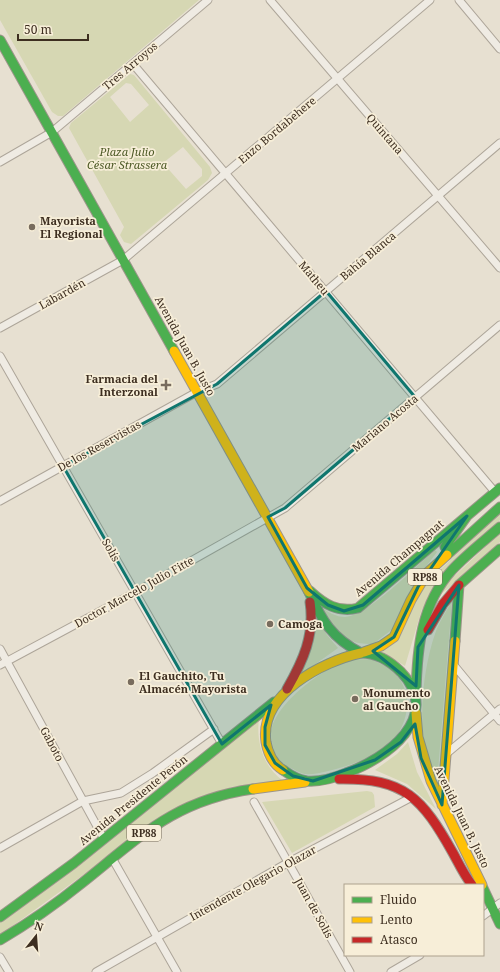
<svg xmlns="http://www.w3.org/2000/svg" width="500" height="972" font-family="'Noto Serif',serif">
	<rect width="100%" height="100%" fill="#e7e0d1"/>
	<path fill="#d6d7b3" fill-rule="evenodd" d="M 0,0 L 199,0 L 63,116 L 58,116 L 52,112 L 0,20 Z
		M 130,74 L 134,75 L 210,167 L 212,173 L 208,180 L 131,244 L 124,242 L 120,235 L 124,227 L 69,128 L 71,123 ZM 126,83 L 131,84 L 149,105 L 130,122 L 110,97 ZM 183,147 L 202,169 L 202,176 L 186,189 L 163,163 Z
		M 500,513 L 500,520 L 422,609 L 405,666 L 381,651 L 425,584 Z
		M 500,533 L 500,542 L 437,598 L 445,585 Z
		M 435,550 L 437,552 L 419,576 L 394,628 L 373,644 C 342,645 335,629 320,606 C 327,612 336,617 345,617 C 368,616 416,566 435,550 Z
		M 452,601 L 438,771 L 436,776 C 414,741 422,671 435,634 C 439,622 446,612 452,601 Z
		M 317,618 L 327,635 L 338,648 L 300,675 L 313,644 Z
		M 371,659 C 376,662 382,664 387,667 C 417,687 410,725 388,746 C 376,758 322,776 305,774 C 299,773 294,769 288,767 C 281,763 274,754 273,746 C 272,742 271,738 271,734 C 272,706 320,671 344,661 C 351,658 363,660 371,659 Z
		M 259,719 C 256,741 263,766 282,780 L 231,787 L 108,857 L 0,935 L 0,921 Z
		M 408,742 L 417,772 L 436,809 L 407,784 L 375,770 L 397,754 Z
		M 367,791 L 372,792 L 374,795 L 375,807 L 292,853 L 262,802 Z"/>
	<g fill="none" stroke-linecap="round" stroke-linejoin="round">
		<defs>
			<path id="street" d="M 270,0 L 500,268
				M 459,0 L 500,49
				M 133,64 L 495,492
				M 0,162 L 52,132 L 208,0
				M 0,328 L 123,260 L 430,0
				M 0,356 L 222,744
				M 0,501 L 197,392 L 217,384 L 500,143
				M 0,649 L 104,839
				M 453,664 L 500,721
				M 0,665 L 136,592 L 285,508 L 500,325
				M 446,754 L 500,709
				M 254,802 L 350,972
				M 0,848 L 83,801 L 121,793 L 153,773 L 214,729
				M 112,858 L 177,972
				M 483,916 L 500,903
				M 0,957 L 9,972
				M 96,972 L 289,862 L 412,797
				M 391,972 L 420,955"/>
			<path id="fast" d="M 0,40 L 174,351
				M 445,547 L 467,516
				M 447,555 L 500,507
				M 310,591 C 324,604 338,613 358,608 L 500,488
				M 309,592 C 322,621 332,638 361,653
				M 455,641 L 459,585 L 500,549
				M 416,693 C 417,649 421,604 452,570 C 467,554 484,541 500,527
				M 283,770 C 290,775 298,780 307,781 C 320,782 334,778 346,773 C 386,759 444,717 401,672 C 390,661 377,653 361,653
				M 483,888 L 500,924
				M 0,917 L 74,863 L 274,702
				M 0,940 C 29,923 56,904 82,883 C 141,836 175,800 253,789"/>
			<path id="slow" d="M 174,351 L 309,592
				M 364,652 L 381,646 L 394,637 L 411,600 L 427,573 L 447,555
				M 416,713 L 418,737 L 431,781 L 482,885
				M 283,770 C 273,764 268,753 266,742 C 259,694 323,661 361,653
				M 253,789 L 305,782
				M 442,805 L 455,641"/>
			<path id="jam" d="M 428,630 L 443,604 L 459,585
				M 287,689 C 303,661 315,635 310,602
				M 339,779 C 405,778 422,798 453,853 C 459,864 464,875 472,885"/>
		</defs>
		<use href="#street" stroke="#ada599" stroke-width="9"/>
		<use href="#fast" stroke="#9c958a" stroke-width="11"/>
		<use href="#slow" stroke="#9c958a" stroke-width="11"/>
		<use href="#jam" stroke="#9c958a" stroke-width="11"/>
		<use href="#street" stroke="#efebe3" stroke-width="7"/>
		<use href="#fast" stroke="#4caf50" stroke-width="9"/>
		<use href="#slow" stroke="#ffc107" stroke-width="9"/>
		<use href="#jam" stroke="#c62828" stroke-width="9"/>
	</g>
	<path fill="#0f766e" fill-opacity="0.2" stroke="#0f766e" stroke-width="3" stroke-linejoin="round" d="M 326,291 L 415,397 L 285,508 L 268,517 L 307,588 L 328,605 L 344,611 L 363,605 L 467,516 L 418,587 L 394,637 L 373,651 L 416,686 L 418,647 L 459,585 L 442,805 L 421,758 L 415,724 L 401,742 L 375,760 L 313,781 L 293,776 L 275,763 L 265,745 L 265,727 L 271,705 L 222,744 L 63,466 L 217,384 Z"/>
	<g fill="#786c5e" stroke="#f7eed8" stroke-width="1.5">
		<circle cx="32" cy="227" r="4"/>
		<path d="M164 379h4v4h4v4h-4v4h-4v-4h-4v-4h4z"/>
		<circle cx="270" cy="624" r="4"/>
		<circle cx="131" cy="682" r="4"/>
		<circle cx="355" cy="699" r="4"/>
	</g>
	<g text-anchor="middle" stroke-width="3.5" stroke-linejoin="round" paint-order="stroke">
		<g fill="#f7eed8" stroke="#756857" stroke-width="1">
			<rect x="408" y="569" width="34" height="16" rx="3"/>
			<rect x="127" y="825" width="34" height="16" rx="3"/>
		</g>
		<g font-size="10" font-weight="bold" fill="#3d2e20">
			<text x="425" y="581">RP88</text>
			<text x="144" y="837">RP88</text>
		</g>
		<g font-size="11" fill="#3d2e20" stroke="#f7eed8">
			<text transform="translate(130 66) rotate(-40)" y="4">Tres Arroyos</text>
			<text transform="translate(277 130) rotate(-40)" y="4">Enzo Bordabehere</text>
			<text transform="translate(385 134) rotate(49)" y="4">Quintana</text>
			<text transform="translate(368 256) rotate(-40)" y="4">Bahía Blanca</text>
			<text transform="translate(314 278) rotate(50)" y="4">Matheu</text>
			<text transform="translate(62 294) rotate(-29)" y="4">Labardén</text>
			<text transform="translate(185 346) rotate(61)" y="4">Avenida Juan B. Justo</text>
			<text transform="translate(385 423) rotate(-40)" y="4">Mariano Acosta</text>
			<text transform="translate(99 446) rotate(-29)" y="4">De los Reservistas</text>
			<text transform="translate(111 550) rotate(60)" y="4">Solís</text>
			<text transform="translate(399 558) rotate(-40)" y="4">Avenida Champagnat</text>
			<text transform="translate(134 592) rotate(-29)" y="4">Doctor Marcelo Julio Fitte</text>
			<text transform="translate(52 744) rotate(62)" y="4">Gaboto</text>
			<text transform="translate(133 800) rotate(-39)" y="4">Avenida Presidente Perón</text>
			<text transform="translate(462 817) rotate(64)" y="4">Avenida Juan B. Justo</text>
			<text transform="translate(253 883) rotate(-29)" y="4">Intendente Olegario Olazar</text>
			<text transform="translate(314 908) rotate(61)" y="4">Juan de Solís</text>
		</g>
		<g font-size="11" font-style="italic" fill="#4d5a26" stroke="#f7eed8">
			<text x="127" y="156">Plaza Julio<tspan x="127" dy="13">César Strassera</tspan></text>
		</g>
		<g font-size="11" font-weight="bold" fill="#3d2e20" stroke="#f7eed8" text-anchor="start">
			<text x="40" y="225">Mayorista<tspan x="40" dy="13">El Regional</tspan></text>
			<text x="158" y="383" text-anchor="end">Farmacia del<tspan x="158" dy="13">Interzonal</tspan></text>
			<text x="278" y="628">Camoga</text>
			<text x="139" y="680">El Gauchito, Tu<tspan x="139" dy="13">Almacén Mayorista</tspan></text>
			<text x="363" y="697">Monumento<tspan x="363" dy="13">al Gaucho</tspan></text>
		</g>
	</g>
	<rect x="344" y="884" width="140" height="72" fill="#f7eed8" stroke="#ada18e"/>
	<rect x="352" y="897" width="20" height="6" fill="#4caf50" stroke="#ada18e"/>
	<text x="380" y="904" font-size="12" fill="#3d2e20">Fluido</text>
	<rect x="352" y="917" width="20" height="6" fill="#ffc107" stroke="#ada18e"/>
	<text x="380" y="924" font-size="12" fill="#3d2e20">Lento</text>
	<rect x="352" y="937" width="20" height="6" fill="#c62828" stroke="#ada18e"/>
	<text x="380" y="944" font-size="12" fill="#3d2e20">Atasco</text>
	<g transform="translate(36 936) rotate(17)" stroke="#f7eed8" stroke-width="3" paint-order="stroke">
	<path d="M0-3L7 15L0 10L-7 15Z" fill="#3d2e20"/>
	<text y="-6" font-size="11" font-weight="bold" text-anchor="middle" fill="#3d2e20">N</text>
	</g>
	<path d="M18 34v6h70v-6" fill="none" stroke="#3d2e20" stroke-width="2"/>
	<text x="24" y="34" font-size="12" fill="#3d2e20" stroke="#f7eed8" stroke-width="3" paint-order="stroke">50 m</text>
</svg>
